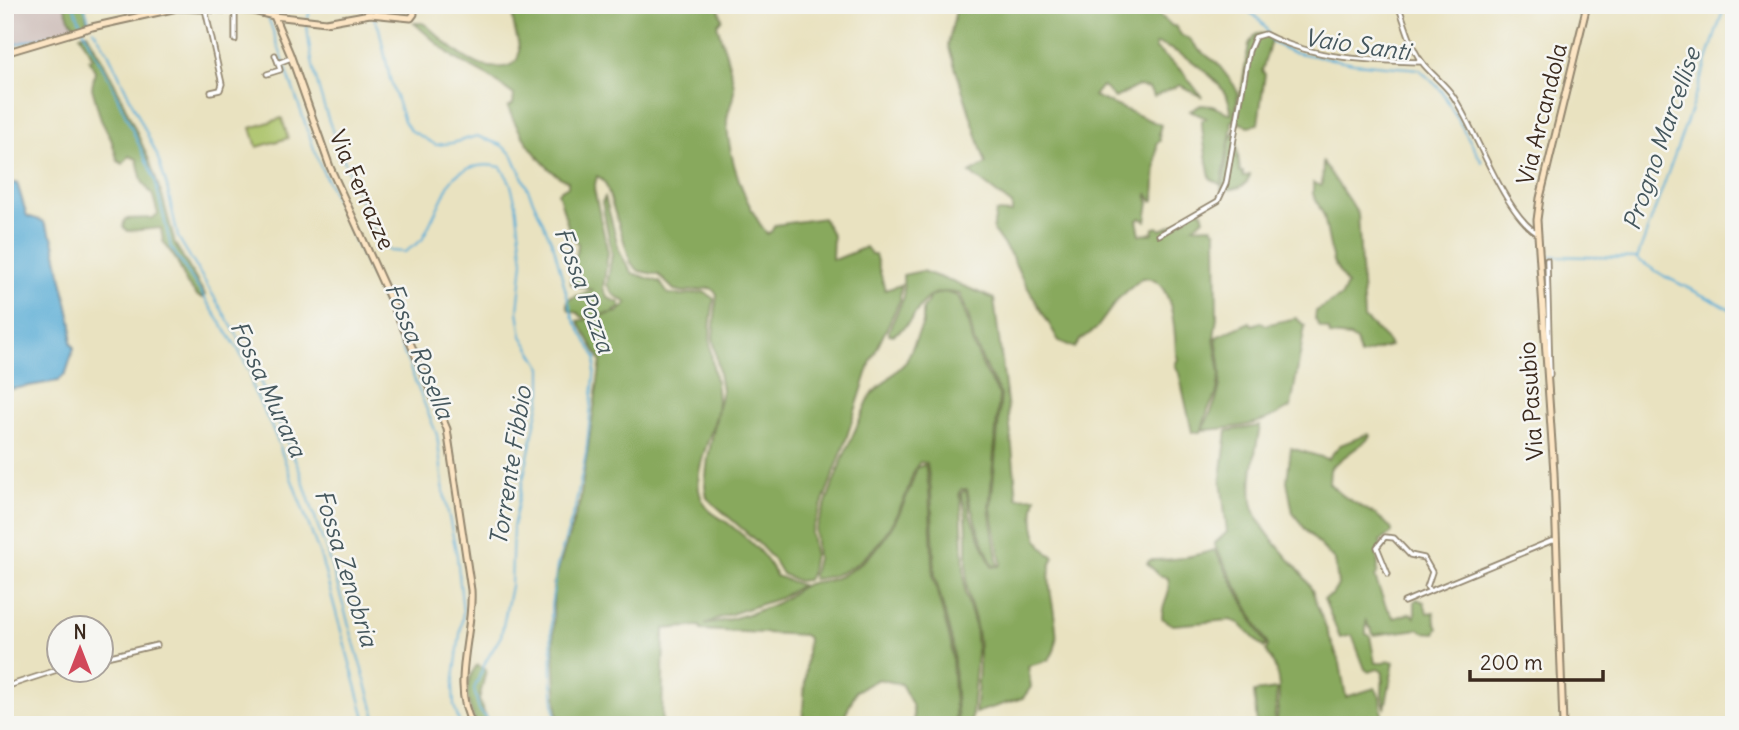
<svg xmlns="http://www.w3.org/2000/svg" width="1739" height="730" font-family="Delius,sans-serif">
	<rect width="100%" height="100%" fill="#f6f6f2"/>
	<filter id="ink" filterUnits="userSpaceOnUse"><feTurbulence type="fractalNoise" baseFrequency=".0143" numOctaves="2"/><feDisplacementMap in="SourceGraphic" scale="14" xChannelSelector="R" yChannelSelector="G"/><feConvolveMatrix kernelMatrix="1 2 1 2 8 2 1 2 1" color-interpolation-filters="sRGB"/></filter>
	<filter id="wash" filterUnits="userSpaceOnUse"><feTurbulence type="fractalNoise" baseFrequency=".00686" numOctaves="4" result="noise"/><feDisplacementMap in="SourceGraphic" scale="28" xChannelSelector="R" yChannelSelector="G"/><feGaussianBlur stdDeviation="1.57" result="paint"/><feColorMatrix in="noise" values="0 0 0 0 0 0 0 0 0 0 0 0 0 0 0 0 0 1.4 0 .05"/><feComposite in="paint" operator="in"/></filter>
	<g filter="url(#wash)">
		<rect width="100%" height="100%" fill="#e9e2c0"/>
		<path fill="#cfc0bb" d="M 5,5 L 64,5 L 69,18 L 76,28 L 5,49 Z"/>
		<path fill="#abc369" stroke="#737644" stroke-width="2" d="M 282,118 L 288,138 L 257,147 L 251,128 Z"/>
		<path fill="#88a95d" stroke="#626a3e" stroke-width="2" d="M 64,5 L 85,5 L 88,24 L 76,28 L 69,18 Z
			M 515,5 L 718,5 L 722,19 L 717,25 C 723,45 731,66 734,87 C 735,100 726,111 727,124 C 729,160 745,205 767,234 L 771,232 L 775,225 L 823,218 L 833,236 L 832,259 L 837,259 L 866,247 L 871,254 L 875,254 L 885,290 L 901,285 L 900,300 L 871,361 L 843,449 L 811,533 L 814,553 L 811,572 L 807,580 L 798,581 L 782,574 L 773,559 L 756,541 L 707,498 L 705,486 L 708,457 L 722,390 L 713,338 L 717,294 L 711,288 L 684,292 L 674,290 L 659,275 L 639,271 L 631,263 L 606,185 L 602,179 L 597,176 L 594,189 L 608,253 L 603,288 L 608,298 L 620,303 L 620,307 L 612,313 L 582,317 L 578,313 L 569,310 L 567,304 L 569,299 L 592,290 L 571,284 C 569,268 578,260 578,243 L 571,237 L 558,192 L 568,186 L 568,181 C 545,173 516,130 508,107 L 513,104 L 514,95 L 488,76 L 454,58 L 414,23 L 422,23 L 426,25 C 449,45 470,71 504,67 C 512,66 518,61 519,53 C 520,36 509,27 515,5 Z
			M 954,5 L 1149,5 L 1172,26 L 1175,26 L 1182,36 L 1190,39 L 1199,50 L 1217,63 L 1234,85 L 1238,93 L 1234,121 L 1231,121 L 1232,126 L 1221,185 L 1210,178 C 1208,165 1201,130 1202,120 L 1206,118 L 1190,111 L 1201,105 L 1212,106 L 1231,114 C 1232,84 1183,51 1157,44 L 1155,45 L 1156,49 L 1182,71 L 1202,97 L 1180,85 L 1154,96 L 1149,88 L 1138,86 L 1115,98 L 1102,86 L 1094,96 L 1161,125 L 1159,132 L 1160,141 L 1157,143 L 1154,200 L 1152,201 L 1147,193 L 1149,203 L 1146,221 L 1141,218 L 1137,220 L 1140,235 L 1153,233 L 1154,228 L 1158,227 L 1161,230 L 1184,220 L 1196,209 L 1202,211 L 1204,219 L 1192,227 L 1211,226 L 1216,232 L 1217,317 L 1214,338 L 1220,374 L 1216,395 L 1208,410 L 1201,432 L 1192,432 L 1179,373 L 1175,365 L 1178,359 L 1176,354 C 1175,333 1174,275 1142,278 L 1118,299 L 1096,329 L 1080,340 L 1075,348 L 1059,341 L 1021,276 L 1012,257 L 993,230 L 996,212 L 1012,213 L 1012,205 L 970,173 L 986,164 L 948,45 L 956,10 Z
			M 87,33 L 114,82 L 149,160 L 163,199 L 175,244 L 205,295 L 203,298 L 197,296 L 187,284 L 177,261 L 163,241 L 161,228 L 128,231 L 123,227 L 125,219 L 153,218 L 158,214 L 153,196 L 142,181 L 137,159 L 129,156 L 123,164 L 118,161 L 111,139 L 101,120 L 92,88 L 95,71 L 89,60 L 93,58 L 80,35 Z
			M 1260,33 L 1272,37 L 1262,71 L 1265,74 L 1258,124 L 1249,126 L 1236,122 L 1249,44 L 1255,35 Z
			M 1235,131 L 1240,172 L 1243,172 L 1243,177 L 1250,175 C 1248,187 1233,191 1221,189 C 1229,171 1223,147 1235,131 Z
			M 1323,162 L 1358,214 L 1364,318 L 1386,339 L 1390,346 L 1360,355 L 1356,341 L 1350,337 L 1330,335 L 1329,330 L 1320,327 L 1315,319 L 1316,311 L 1342,296 L 1347,285 L 1333,262 L 1324,216 L 1313,194 L 1313,183 L 1322,186 Z
			M 605,197 L 620,253 L 632,273 L 660,282 L 668,294 L 683,295 L 704,292 L 714,299 C 711,316 709,334 711,352 C 713,373 720,390 717,411 C 712,440 684,482 708,509 C 713,515 723,519 729,524 C 748,539 766,554 776,576 L 801,585 L 780,598 L 716,619 L 705,625 C 729,620 755,613 777,603 C 788,598 799,586 810,583 C 818,581 827,582 836,578 C 882,558 903,513 917,468 L 925,464 L 929,490 L 933,577 L 951,644 L 956,725 L 915,725 L 912,704 L 901,684 L 878,679 L 856,691 L 846,713 L 844,725 L 802,725 L 808,638 L 804,635 L 701,630 L 700,626 L 664,629 L 662,725 L 558,725 L 554,653 L 553,586 L 580,501 L 601,361 L 578,321 L 618,312 L 627,303 L 614,295 L 607,285 L 612,254 L 602,202 Z
			M 922,271 L 966,287 L 994,299 L 1010,426 L 1017,498 L 1036,497 C 1030,519 1034,546 1054,557 C 1038,583 1070,637 1049,659 C 1044,663 1034,664 1028,666 L 1031,687 L 1023,698 L 975,713 C 978,684 982,653 976,625 C 974,612 968,600 967,588 C 966,565 970,513 961,495 L 963,491 L 966,491 L 970,515 L 992,567 L 999,566 L 1001,563 L 991,508 L 1001,395 L 987,370 L 974,341 L 969,317 L 960,294 C 916,283 924,319 893,335 L 889,334 L 889,330 L 904,297 L 903,275 Z
			M 944,292 L 958,296 L 967,318 L 972,342 L 985,371 L 999,395 L 989,508 L 998,565 L 993,566 C 982,540 972,517 967,489 L 961,489 L 959,495 L 961,501 L 965,593 L 975,626 L 977,652 L 971,725 L 958,725 L 953,644 L 935,576 L 931,489 L 927,463 L 920,462 C 911,471 910,486 905,497 C 888,537 859,577 812,579 L 817,558 L 815,532 L 842,460 L 870,396 L 906,362 L 923,323 L 923,309 L 931,296 Z
			M 1296,318 L 1305,326 L 1291,407 C 1261,425 1238,428 1203,430 C 1207,418 1215,406 1218,394 C 1224,374 1219,357 1216,337 L 1250,322 L 1252,325 L 1261,322 L 1265,325 Z
			M 1260,426 C 1256,450 1249,477 1252,502 C 1255,521 1275,543 1287,557 C 1299,570 1313,585 1316,603 L 1340,663 L 1346,697 L 1375,688 L 1380,697 L 1383,725 L 1276,725 C 1280,698 1283,674 1266,651 L 1268,645 L 1214,544 L 1227,532 L 1221,479 L 1227,431 Z
			M 1368,434 L 1370,435 L 1367,440 L 1332,466 L 1330,470 L 1329,483 C 1346,504 1376,508 1392,530 L 1392,533 L 1380,541 L 1381,545 C 1373,555 1382,567 1375,578 L 1385,604 L 1394,618 L 1411,613 L 1415,617 L 1415,601 L 1417,599 L 1424,602 L 1427,613 L 1434,612 L 1435,623 L 1438,628 L 1435,633 L 1423,632 L 1419,629 L 1374,635 L 1366,621 L 1366,634 L 1370,636 L 1375,663 L 1384,663 L 1388,660 L 1394,662 L 1385,709 L 1382,694 L 1383,672 L 1378,669 L 1369,672 L 1365,669 L 1352,635 L 1340,638 L 1324,599 L 1332,595 L 1338,585 L 1335,561 L 1306,530 L 1293,513 L 1287,481 L 1291,448 L 1328,459 L 1340,445 Z
			M 1215,550 L 1266,645 L 1264,648 L 1239,623 L 1230,620 L 1173,625 L 1162,618 C 1162,601 1172,597 1168,578 L 1159,575 L 1147,563 L 1150,560 C 1173,561 1193,556 1215,550 Z
			M 477,665 L 486,670 L 479,700 L 489,725 L 477,725 C 467,705 462,685 477,665 Z
			M 1277,689 L 1274,725 L 1257,725 L 1254,692 Z"/>
		<path fill="#5badd6" stroke="#4b6c7a" stroke-width="2" d="M 17,183 L 27,216 L 43,221 L 53,239 L 56,253 L 72,325 L 71,343 L 74,348 L 66,373 L 58,381 L 5,390 L 5,184 Z"/>
		<g fill="none" stroke-linecap="round" stroke-linejoin="round">
			<path stroke="#5badd6" stroke-width="2" d="M 73,5 L 89,43 L 110,81 L 155,180 L 171,247 L 238,349 L 250,373 L 253,389 L 274,432 L 321,558 L 367,725
				M 84,5 L 90,24
				M 366,5 L 371,13
				M 1239,5 C 1250,12 1263,20 1268,33
				M 1725,5 L 1690,112 L 1637,259 L 1664,276 L 1734,311
				M 268,17 L 319,163 L 382,299 L 437,435 L 444,493 L 457,556 L 463,612 L 453,686 L 454,705 L 460,725
				M 308,18 L 311,5
				M 374,18 L 379,28 L 390,79 L 404,121 L 410,130 L 436,145 L 452,143 L 477,136 L 501,145 L 512,154 L 554,247 L 573,318 L 596,358 L 586,453 L 575,508 L 557,566 L 551,606 L 552,682 L 556,725
				M 307,23 C 311,95 350,174 378,240 L 390,251 L 405,252 L 422,240 L 450,182 C 461,166 483,163 501,167 L 510,182 L 516,204 L 523,261 L 518,311 L 522,336 L 542,368 L 542,391 L 513,527 L 511,586 L 501,636 L 486,661 L 474,689 L 479,710 L 492,725
				M 93,29 L 108,52 L 157,155 L 167,187 L 178,237 L 237,335 L 259,379 L 299,469 L 337,584 L 378,725
				M 1270,38 L 1273,43 L 1292,52 L 1354,63 L 1419,69 L 1441,90 L 1482,162
				M 5,47 L 82,27
				M 1550,256 L 1636,258"/>
		</g>
	</g>
	<g filter="url(#ink)">
		<g fill="none" stroke-linecap="round" stroke-linejoin="round">
			<defs>
				<path id="street" d="M 1398,5 C 1404,20 1408,36 1415,51 C 1423,69 1442,80 1453,96 C 1476,130 1504,213 1537,233
					M 205,9 L 222,84 L 220,90 L 211,92
					M 235,40 L 235,10
					M 275,55 L 278,63
					M 267,74 L 280,70 L 278,63 L 291,58
					M 1159,235 L 1218,201 L 1226,184 L 1249,51 L 1255,37 L 1265,34 C 1313,59 1370,61 1422,62
					M 1547,260 L 1550,375
					M 1388,574 L 1377,547 L 1385,537 L 1394,538 L 1410,555 L 1424,558 L 1432,572 L 1427,587 L 1430,591 L 1551,541 L 1555,541
					M 1404,602 L 1430,591
					M 102,658 L 157,645
					M 5,687 L 60,669"/>
				<path id="secondary" d="M 274,16 L 326,22 L 370,14 L 411,18 L 414,14 L 413,5
					M 5,53 L 92,27 L 177,8 L 253,11 L 274,16 L 290,54 L 330,167 L 412,347 L 447,429 L 471,590 C 474,633 450,686 473,725
					M 1563,725 L 1554,473 L 1537,220 L 1540,198 L 1587,5"/>
			</defs>
			<use href="#street" stroke="#92866f" stroke-width="7"/>
			<use href="#secondary" stroke="#92866f" stroke-width="9"/>
			<use href="#street" stroke="#fff" stroke-width="3.5"/>
			<use href="#secondary" stroke="#fce5c4" stroke-width="5"/>
		</g>
	</g>
	<g text-anchor="middle" stroke-width="5" stroke-linejoin="round" paint-order="stroke">
		<g font-size="23" fill="#3b2a1e" stroke="#f6f6f2">
			<text transform="translate(1542 114) rotate(-76)" y="8">Via Arcandola</text>
			<text transform="translate(362 190) rotate(66)" y="8">Via Ferrazze</text>
			<text transform="translate(1531 401) rotate(-94)" y="8">Via Pasubio</text>
		</g>
		<g font-size="24" font-style="italic" fill="#46585e" stroke="#f6f6f2">
			<text transform="translate(1357 45) rotate(8)" y="8">Vaio Santi</text>
			<text transform="translate(1662 139) rotate(-71)" y="8">Progno Marcellise</text>
			<text transform="translate(584 290) rotate(70)" y="8">Fossa Pozza</text>
			<text transform="translate(419 351) rotate(68)" y="8">Fossa Rosella</text>
			<text transform="translate(268 389) rotate(65)" y="8">Fossa Murara</text>
			<text transform="translate(511 466) rotate(-81)" y="8">Torrente Fibbio</text>
			<text transform="translate(346 568) rotate(73)" y="8">Fossa Zenobria</text>
		</g>
	</g>
	<rect width="1739" height="730" fill="none" stroke="#f6f6f2" stroke-width="28"/>
	<g transform="translate(80 649)"><circle r="33" fill="#f6f6f2" stroke="#aba49d" stroke-width="2"/>
	<path d="M0-5L12 26L0 18L-12 26Z" fill="#d1495b"/>
	<text y="-10" font-size="19" font-weight="bold" text-anchor="middle" fill="#3b2a1e">N</text>
	</g>
	<path d="M1470 670v10h133v-10" fill="none" stroke="#3b2a1e" stroke-width="3.5"/>
	<text x="1480" y="670" font-size="21" fill="#3b2a1e" stroke="#f6f6f2" stroke-width="5" paint-order="stroke">200 m</text>
</svg>
